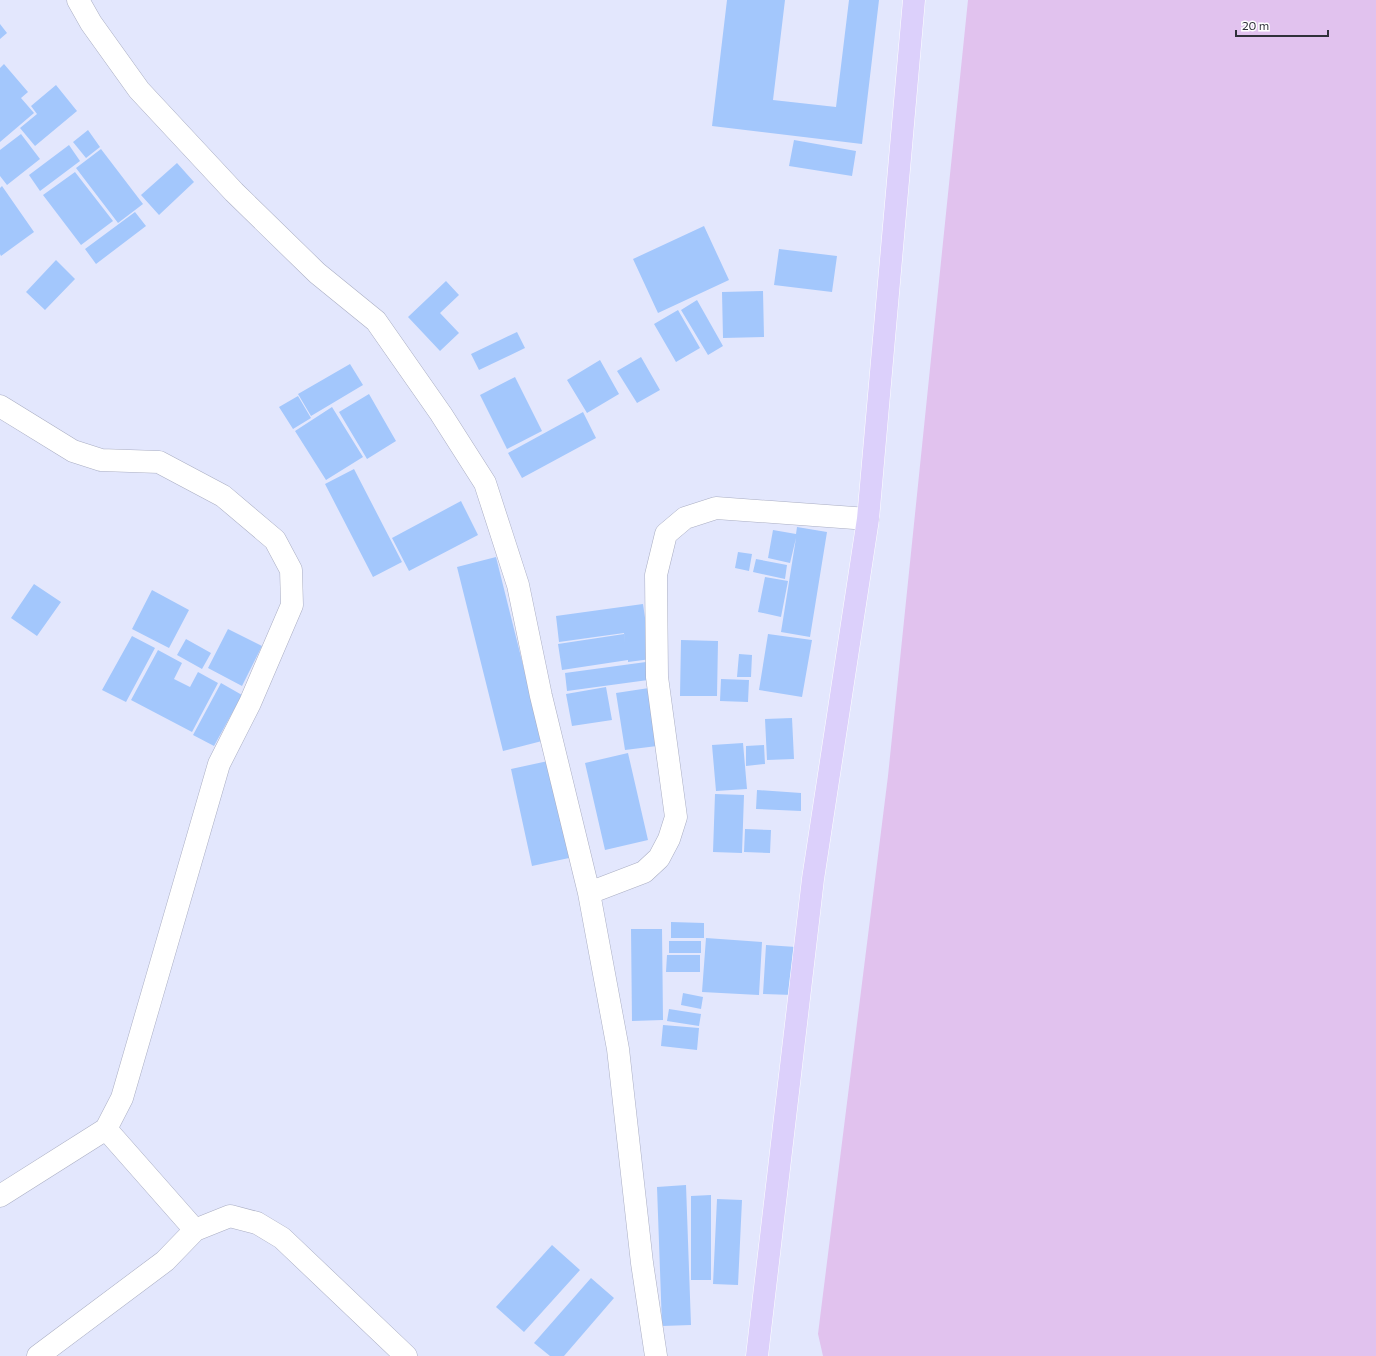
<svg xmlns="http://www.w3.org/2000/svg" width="1376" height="1356" font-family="Commissioner,sans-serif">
	<rect width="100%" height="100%" fill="#e3e7fd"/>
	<path fill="#e1c2ee" d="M 968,0 L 1376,0 L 1376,1356 L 823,1356 L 818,1334 L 888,776 Z"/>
	<path fill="#a3c7fc" d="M 727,0 L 785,0 L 773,100 L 836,107 L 849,0 L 879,0 L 862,144 L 712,126 Z
		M 0,24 L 7,33 L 0,39 Z
		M 4,64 L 28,92 L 21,98 L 34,113 L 0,142 L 0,68 Z
		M 56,85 L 77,111 L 35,146 L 20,128 L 37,114 L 31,106 Z
		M 88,130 L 100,147 L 86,158 L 73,142 Z
		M 21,134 L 40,159 L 7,185 L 0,176 L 0,150 Z
		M 794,140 L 856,151 L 852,176 L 789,166 Z
		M 69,145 L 80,161 L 40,191 L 29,175 Z
		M 101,149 L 143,204 L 118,223 L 76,168 Z
		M 177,163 L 194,182 L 159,215 L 141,195 Z
		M 75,172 L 113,221 L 81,245 L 43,195 Z
		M 2,186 L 34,232 L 1,256 L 0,254 L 0,188 Z
		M 135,212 L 146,226 L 96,264 L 85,249 Z
		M 704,226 L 729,280 L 658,313 L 633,259 Z
		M 779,249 L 837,256 L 832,292 L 774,285 Z
		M 56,260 L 75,279 L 45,310 L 26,292 Z
		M 446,281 L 459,295 L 440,313 L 459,333 L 440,351 L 408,317 Z
		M 763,291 L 764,337 L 723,338 L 722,292 Z
		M 697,300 L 723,346 L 708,355 L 681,310 Z
		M 678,310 L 700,348 L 676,362 L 654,324 Z
		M 517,332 L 525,348 L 479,370 L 471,354 Z
		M 641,357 L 660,390 L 637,403 L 617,371 Z
		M 600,360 L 619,394 L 587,413 L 567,380 Z
		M 350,364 L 363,385 L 311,416 L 298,394 Z
		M 515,377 L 542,431 L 507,449 L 480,395 Z
		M 369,394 L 396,441 L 367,459 L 339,412 Z
		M 298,396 L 311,418 L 293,429 L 279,407 Z
		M 332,407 L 363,457 L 326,480 L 295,431 Z
		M 583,412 L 596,438 L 522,478 L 508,453 Z
		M 354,469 L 402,562 L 373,577 L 325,484 Z
		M 461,501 L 478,535 L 409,571 L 392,538 Z
		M 797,527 L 827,532 L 810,637 L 781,632 L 796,538 L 790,563 L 768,558 L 773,530 L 796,534 Z
		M 738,552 L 752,554 L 749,571 L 735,568 Z
		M 496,557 L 542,741 L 503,751 L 457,567 Z
		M 756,559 L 787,565 L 785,579 L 753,572 Z
		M 765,577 L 788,581 L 781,617 L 758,612 Z
		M 34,584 L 61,602 L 37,636 L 11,618 Z
		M 152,590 L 189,610 L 169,648 L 132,629 Z
		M 643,604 L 651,659 L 628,662 L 628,660 L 562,670 L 558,644 L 624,634 L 625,644 L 624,633 L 559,642 L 556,616 Z
		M 228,629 L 262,646 L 242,686 L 208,668 Z
		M 768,634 L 812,640 L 802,697 L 759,690 Z
		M 132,636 L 155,648 L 126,702 L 102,690 Z
		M 186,639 L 211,653 L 202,669 L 177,655 Z
		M 681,640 L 718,641 L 717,696 L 680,696 Z
		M 158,650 L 182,663 L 174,679 L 190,687 L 198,672 L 218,683 L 192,732 L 131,700 Z
		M 739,654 L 752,655 L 751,677 L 737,677 Z
		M 646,662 L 648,680 L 567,691 L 565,673 Z
		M 721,679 L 749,680 L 748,702 L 720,701 Z
		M 221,683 L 242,695 L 214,746 L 193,735 Z
		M 606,687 L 612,720 L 572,726 L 566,694 Z
		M 649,688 L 657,746 L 625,750 L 616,693 Z
		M 792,718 L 794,759 L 767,760 L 765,719 Z
		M 743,743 L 747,789 L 716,791 L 712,745 Z
		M 764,745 L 765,764 L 746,766 L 746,746 Z
		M 628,753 L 648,840 L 605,850 L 585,763 Z
		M 548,761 L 569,858 L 532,866 L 511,769 Z
		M 757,790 L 801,793 L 801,811 L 756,809 Z
		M 715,794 L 744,795 L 742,853 L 713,852 Z
		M 745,829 L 771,830 L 770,853 L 744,852 Z
		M 671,922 L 704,923 L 704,938 L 671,938 Z
		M 631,929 L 662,929 L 663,1020 L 632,1021 Z
		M 706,938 L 762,942 L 759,995 L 702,992 Z
		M 669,941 L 701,941 L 701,953 L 669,953 Z
		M 766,945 L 796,947 L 793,995 L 763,994 Z
		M 667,955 L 700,955 L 700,972 L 666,972 Z
		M 683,993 L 703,997 L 701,1009 L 681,1005 Z
		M 669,1009 L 701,1014 L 699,1026 L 667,1021 Z
		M 663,1025 L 699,1028 L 697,1050 L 661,1046 Z
		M 686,1185 L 691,1325 L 662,1326 L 657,1187 Z
		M 711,1195 L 711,1280 L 691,1280 L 691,1196 Z
		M 717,1199 L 742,1200 L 738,1285 L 713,1284 Z
		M 552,1245 L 580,1270 L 524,1332 L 496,1307 Z
		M 591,1278 L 614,1298 L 564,1356 L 550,1356 L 534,1343 Z"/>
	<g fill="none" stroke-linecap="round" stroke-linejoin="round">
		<defs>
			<path id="minor" d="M 78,0 L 91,23 L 139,90 L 234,192 L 317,273 L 376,321 L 441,414 L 485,483 L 518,585 L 541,696 L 589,893 L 618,1049 L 642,1263 L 656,1356
				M 0,406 L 73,451 L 101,460 L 159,462 L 223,496 L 275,540 L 291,570 L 292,605 L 250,703 L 219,764 L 122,1098 L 106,1129 L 195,1230
				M 589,893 L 644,872 L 659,858 L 669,839 L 676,817 L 657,677 L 656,575 L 666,534 L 685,518 L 716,508 L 868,519
				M 0,1196 L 106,1129
				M 38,1356 L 165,1261 L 195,1230 L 230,1216 L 257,1223 L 282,1238 L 406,1356"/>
			<path id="major" d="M 757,1356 L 813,879 L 868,519 L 914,0"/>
		</defs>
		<use href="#minor" stroke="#aaaec3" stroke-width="23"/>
		<use href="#major" stroke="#fff" stroke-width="23"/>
		<use href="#minor" stroke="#fff" stroke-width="22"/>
		<use href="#major" stroke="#dcd0fb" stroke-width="22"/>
	</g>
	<path d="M1236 30v6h92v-6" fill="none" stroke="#30313a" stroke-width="2"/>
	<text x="1242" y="30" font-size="12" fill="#30313a" stroke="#ffffff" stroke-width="3" paint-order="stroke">20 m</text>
</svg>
